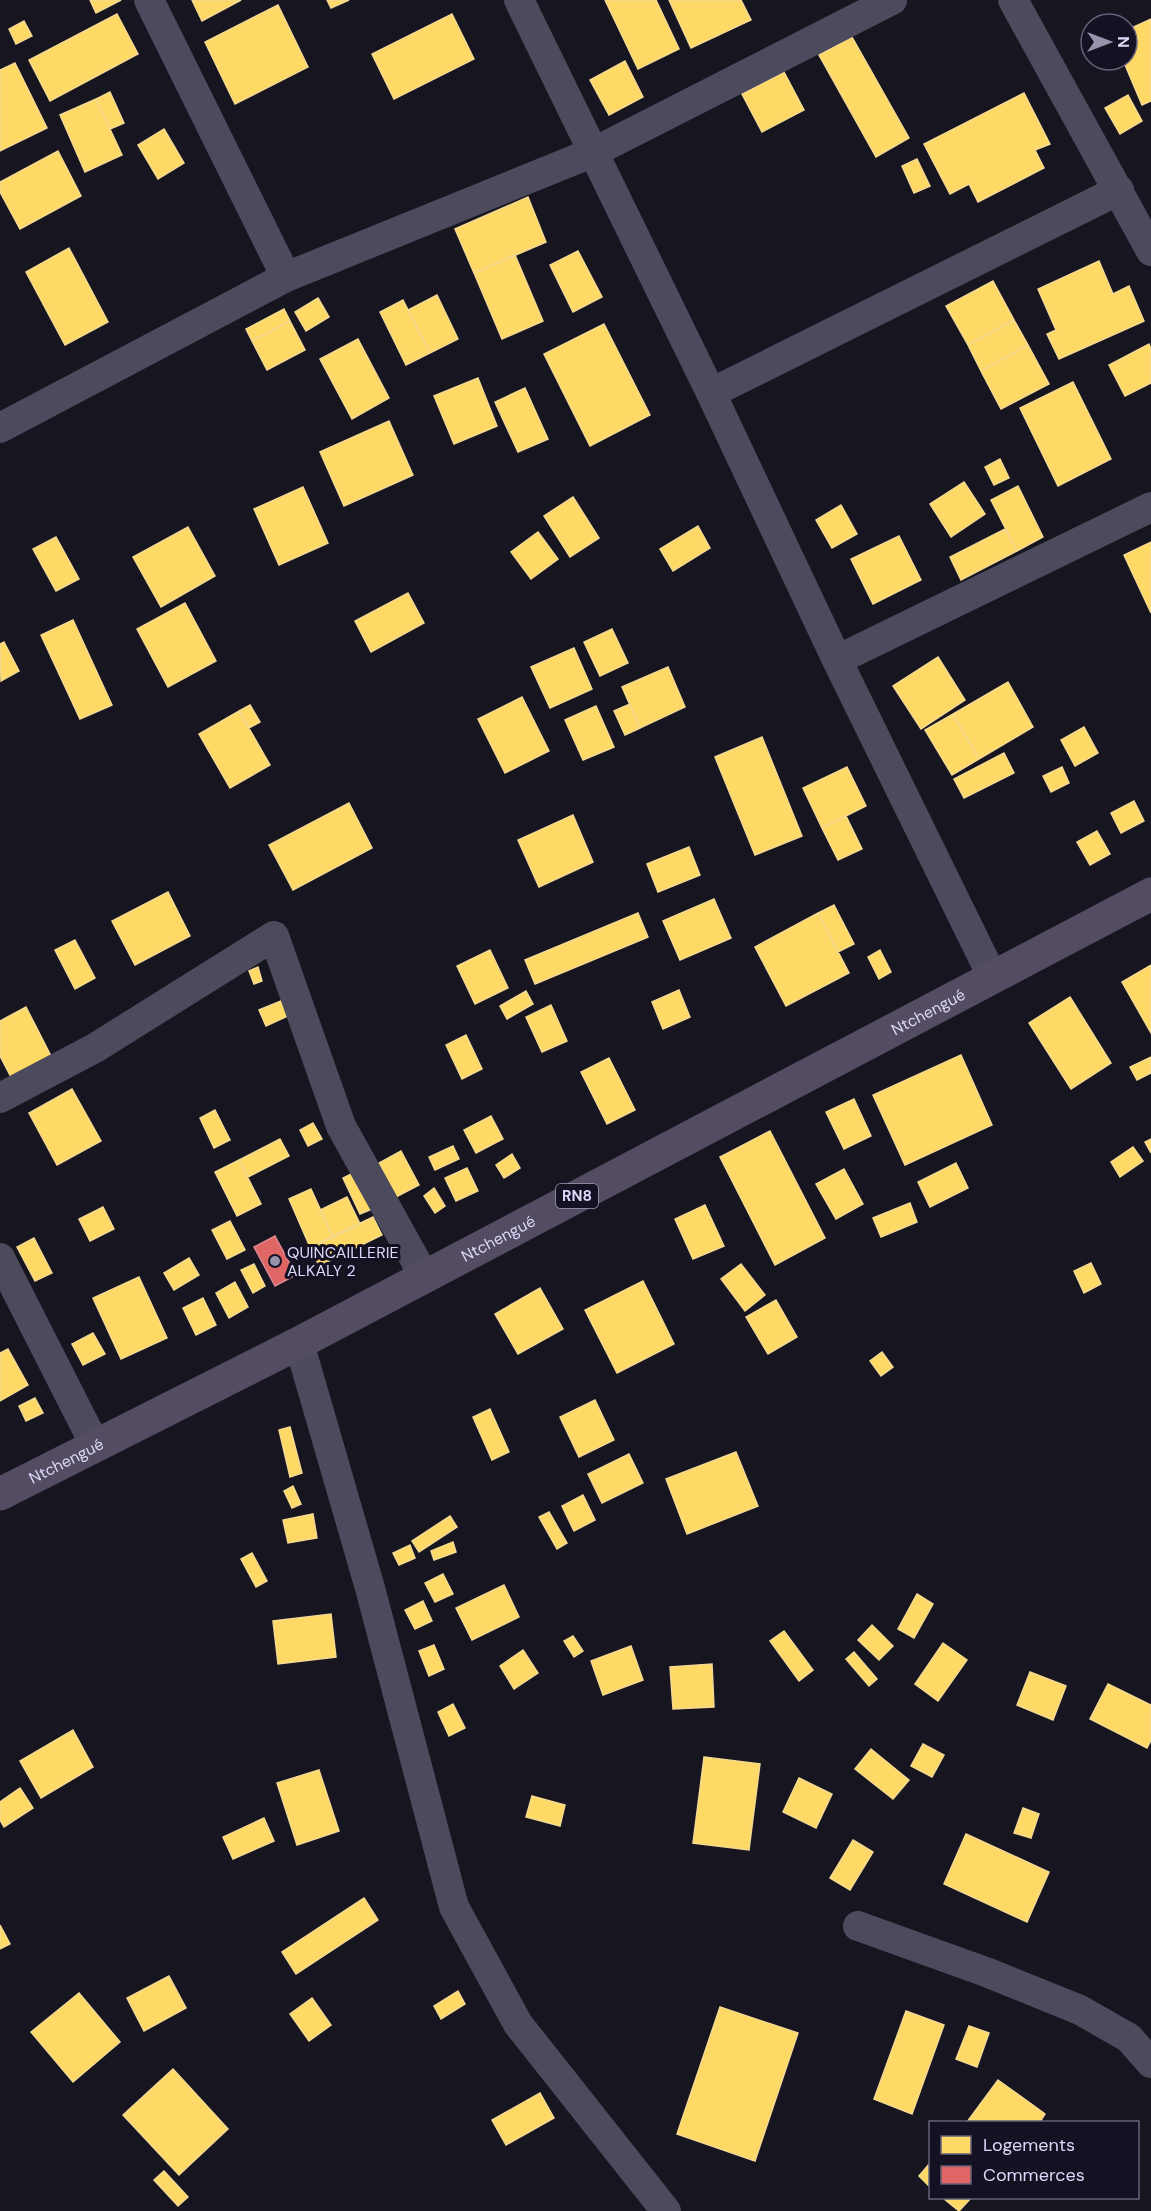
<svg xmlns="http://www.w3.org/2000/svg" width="1151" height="2211" font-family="'DM Sans',sans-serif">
	<rect width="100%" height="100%" fill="#17151f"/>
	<path fill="#ffd966" stroke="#f4d992" stroke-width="1.5" d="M 90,0 L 121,0 L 96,13 Z
		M 192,0 L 241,0 L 202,21 Z
		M 327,0 L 349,0 L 331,8 Z
		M 605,0 L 656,0 L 679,49 L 638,69 Z
		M 669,0 L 741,0 L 751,20 L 691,48 Z
		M 278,5 L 308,67 L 235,104 L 205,42 Z
		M 117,14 L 138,54 L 50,101 L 29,60 Z
		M 452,14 L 474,59 L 394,99 L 372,54 Z
		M 1151,19 L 1151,101 L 1142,105 L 1123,60 L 1127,60 L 1127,30 Z
		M 24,21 L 32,36 L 16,44 L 9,29 Z
		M 852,37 L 909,138 L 876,157 L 819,55 Z
		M 625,61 L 643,97 L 609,115 L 590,80 Z
		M 15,63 L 47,128 L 0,151 L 0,70 Z
		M 784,72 L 804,110 L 762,132 L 742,94 Z
		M 110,92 L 124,123 L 110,129 L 96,99 Z
		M 1024,93 L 1050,144 L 1035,150 L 1044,168 L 978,202 L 969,184 L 950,194 L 924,144 Z
		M 1128,95 L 1142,121 L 1120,134 L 1105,108 Z
		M 96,99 L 122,155 L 85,172 L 60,115 Z
		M 164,129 L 184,163 L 158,179 L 138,145 Z
		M 58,151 L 81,196 L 20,229 L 0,192 L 0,182 Z
		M 917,159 L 930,186 L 914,193 L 902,166 Z
		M 528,197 L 546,242 L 474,273 L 455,229 Z
		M 69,248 L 108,322 L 65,345 L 26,272 Z
		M 578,251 L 602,297 L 573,312 L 550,265 Z
		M 515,255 L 543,321 L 502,339 L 474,273 Z
		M 1099,261 L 1113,294 L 1129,286 L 1144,321 L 1059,359 L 1047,334 L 1056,330 L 1038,289 Z
		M 993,281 L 1014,320 L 968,345 L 946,306 Z
		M 437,295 L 458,339 L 430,353 L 408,310 Z
		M 318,298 L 329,317 L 306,331 L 295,312 Z
		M 403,300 L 430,353 L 406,365 L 380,312 Z
		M 284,309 L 290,321 L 252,341 L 246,329 Z
		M 1014,320 L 1028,345 L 981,371 L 968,345 Z
		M 290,321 L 305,350 L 267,370 L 252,341 Z
		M 604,324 L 650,415 L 590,446 L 544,354 Z
		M 358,339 L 389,398 L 352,419 L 320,359 Z
		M 1149,344 L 1151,349 L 1151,383 L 1125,396 L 1109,365 Z
		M 1028,345 L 1049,384 L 1001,409 L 981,371 Z
		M 478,378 L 497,426 L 454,444 L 434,396 Z
		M 1073,382 L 1111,459 L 1058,486 L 1020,408 Z
		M 525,388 L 548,439 L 518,452 L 495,402 Z
		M 389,421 L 413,475 L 344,506 L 320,452 Z
		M 1000,459 L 1009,478 L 994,485 L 985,467 Z
		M 964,482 L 985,514 L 951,537 L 930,504 Z
		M 1018,486 L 1043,537 L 1017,551 L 991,500 Z
		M 303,487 L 328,543 L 279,565 L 254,509 Z
		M 573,497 L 599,538 L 570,557 L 544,516 Z
		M 841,505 L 857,534 L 832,548 L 816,520 Z
		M 698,526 L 710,548 L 673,571 L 660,549 Z
		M 188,527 L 215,576 L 161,607 L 133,557 Z
		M 1005,529 L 1017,551 L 961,580 L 950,557 Z
		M 538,532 L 558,559 L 531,579 L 511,552 Z
		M 899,536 L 921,580 L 873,604 L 851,559 Z
		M 56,537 L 79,579 L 56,591 L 33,549 Z
		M 1151,542 L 1151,613 L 1124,555 Z
		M 408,593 L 424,623 L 371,652 L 355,621 Z
		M 185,603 L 216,661 L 168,687 L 137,629 Z
		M 73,620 L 112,705 L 80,719 L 41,635 Z
		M 612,629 L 628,663 L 600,676 L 584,642 Z
		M 4,642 L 19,671 L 1,681 L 0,644 Z
		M 574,648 L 592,689 L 550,708 L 531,667 Z
		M 938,657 L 965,700 L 921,729 L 893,686 Z
		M 668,667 L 685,707 L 640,728 L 622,687 Z
		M 1008,682 L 1033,727 L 979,759 L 953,714 Z
		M 522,697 L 549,751 L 505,773 L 478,719 Z
		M 630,704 L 640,728 L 625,735 L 614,711 Z
		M 250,705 L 260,722 L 249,728 L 239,711 Z
		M 596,706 L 614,747 L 583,760 L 565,720 Z
		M 239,711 L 270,765 L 230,788 L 199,734 Z
		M 953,714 L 979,759 L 952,775 L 925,730 Z
		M 1084,727 L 1098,753 L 1075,766 L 1061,740 Z
		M 762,737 L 802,836 L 755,855 L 715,757 Z
		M 1004,753 L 1014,773 L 964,798 L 954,779 Z
		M 847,767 L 866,806 L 822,828 L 803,788 Z
		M 1062,767 L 1069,783 L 1051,792 L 1043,776 Z
		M 1134,801 L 1144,821 L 1121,833 L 1111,813 Z
		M 349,803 L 372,848 L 293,890 L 269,845 Z
		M 573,815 L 593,862 L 539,887 L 518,840 Z
		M 846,816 L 862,849 L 838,860 L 822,828 Z
		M 1097,831 L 1110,854 L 1090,865 L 1077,842 Z
		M 689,847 L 700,875 L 658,892 L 647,864 Z
		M 168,892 L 190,936 L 135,965 L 112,921 Z
		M 714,899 L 731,938 L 680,960 L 663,921 Z
		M 834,905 L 854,944 L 838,952 L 818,913 Z
		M 638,913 L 648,937 L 535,984 L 525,960 Z
		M 818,913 L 849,973 L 786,1006 L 755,947 Z
		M 75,940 L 95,978 L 75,989 L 55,950 Z
		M 490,950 L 508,988 L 475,1004 L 457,966 Z
		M 880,950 L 891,972 L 879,979 L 868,957 Z
		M 1151,965 L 1151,1033 L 1122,982 Z
		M 258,967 L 262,981 L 254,984 L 249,971 Z
		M 679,990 L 690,1017 L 663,1029 L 652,1002 Z
		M 526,991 L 533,1004 L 507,1019 L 500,1006 Z
		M 1070,997 L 1111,1063 L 1071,1089 L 1029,1023 Z
		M 281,1001 L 288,1016 L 266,1026 L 259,1010 Z
		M 551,1005 L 567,1041 L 542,1052 L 526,1017 Z
		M 26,1007 L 52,1058 L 12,1079 L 0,1056 L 0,1021 Z
		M 466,1035 L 482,1069 L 462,1079 L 446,1045 Z
		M 961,1055 L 992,1125 L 905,1165 L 873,1095 Z
		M 1151,1057 L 1151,1073 L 1137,1080 L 1130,1067 Z
		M 609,1058 L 635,1110 L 607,1124 L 581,1072 Z
		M 72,1089 L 101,1141 L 57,1165 L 29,1113 Z
		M 854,1099 L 871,1136 L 844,1149 L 826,1112 Z
		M 215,1110 L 230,1140 L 214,1148 L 200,1118 Z
		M 491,1116 L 503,1139 L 476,1153 L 464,1130 Z
		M 313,1123 L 322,1139 L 308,1146 L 300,1130 Z
		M 770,1131 L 825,1238 L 775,1265 L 720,1157 Z
		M 280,1139 L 289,1156 L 248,1177 L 239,1160 Z
		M 1151,1139 L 1151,1153 L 1145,1142 Z
		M 453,1146 L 459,1159 L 435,1170 L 429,1157 Z
		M 1133,1147 L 1143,1161 L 1120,1177 L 1111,1162 Z
		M 401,1151 L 419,1185 L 396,1197 L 379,1163 Z
		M 512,1154 L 520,1168 L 504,1178 L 496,1165 Z
		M 239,1160 L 261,1204 L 237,1216 L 215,1172 Z
		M 956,1163 L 968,1188 L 930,1207 L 918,1182 Z
		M 467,1168 L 478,1191 L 456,1201 L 445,1178 Z
		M 844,1169 L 863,1204 L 836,1219 L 816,1184 Z
		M 355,1172 L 372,1209 L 360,1214 L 343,1178 Z
		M 434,1188 L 445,1206 L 435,1213 L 424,1196 Z
		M 311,1189 L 333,1237 L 310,1247 L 289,1199 Z
		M 347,1197 L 360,1224 L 333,1237 L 320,1210 Z
		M 910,1203 L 917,1222 L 881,1237 L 873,1218 Z
		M 705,1205 L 724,1246 L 693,1259 L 675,1219 Z
		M 103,1207 L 114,1229 L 90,1241 L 79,1219 Z
		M 373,1217 L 382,1235 L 319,1266 L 310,1247 Z
		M 230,1221 L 245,1250 L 227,1259 L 212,1230 Z
		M 34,1238 L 52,1273 L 35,1281 L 17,1247 Z
		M 189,1258 L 199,1275 L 174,1290 L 164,1273 Z
		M 1091,1263 L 1101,1284 L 1084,1293 L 1074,1271 Z
		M 254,1264 L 265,1286 L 253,1293 L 241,1270 Z
		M 741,1264 L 765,1295 L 745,1311 L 721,1279 Z
		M 139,1277 L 167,1338 L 121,1359 L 93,1298 Z
		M 643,1281 L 674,1344 L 617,1373 L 585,1310 Z
		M 235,1282 L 248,1307 L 229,1318 L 216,1293 Z
		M 540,1288 L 563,1329 L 518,1354 L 495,1314 Z
		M 203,1298 L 216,1325 L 196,1335 L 183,1308 Z
		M 776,1300 L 797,1337 L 768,1354 L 746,1317 Z
		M 93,1333 L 105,1354 L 83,1365 L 72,1344 Z
		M 8,1349 L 28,1385 L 0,1401 L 0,1353 Z
		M 882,1352 L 893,1367 L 881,1376 L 870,1361 Z
		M 35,1398 L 43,1413 L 26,1421 L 19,1406 Z
		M 595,1400 L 614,1440 L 579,1457 L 560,1417 Z
		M 490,1409 L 509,1452 L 492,1460 L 473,1417 Z
		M 290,1427 L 302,1473 L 290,1477 L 279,1430 Z
		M 736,1452 L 758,1506 L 687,1534 L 666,1479 Z
		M 629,1454 L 643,1483 L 602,1503 L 588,1474 Z
		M 293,1486 L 301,1504 L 292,1508 L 284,1491 Z
		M 583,1495 L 595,1520 L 574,1531 L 562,1506 Z
		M 549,1512 L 567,1543 L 557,1549 L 539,1517 Z
		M 313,1514 L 317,1538 L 288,1543 L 283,1520 Z
		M 450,1516 L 457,1527 L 419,1552 L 412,1541 Z
		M 453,1542 L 456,1552 L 434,1560 L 431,1551 Z
		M 410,1545 L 415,1558 L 399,1565 L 393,1553 Z
		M 252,1553 L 267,1581 L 256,1587 L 241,1559 Z
		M 443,1574 L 453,1594 L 435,1602 L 425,1583 Z
		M 504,1585 L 519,1617 L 472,1640 L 456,1608 Z
		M 917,1594 L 933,1604 L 914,1638 L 898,1629 Z
		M 423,1601 L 432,1621 L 415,1629 L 405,1610 Z
		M 331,1614 L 336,1657 L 278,1664 L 273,1621 Z
		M 872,1625 L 893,1646 L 879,1660 L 858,1640 Z
		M 784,1631 L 813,1670 L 799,1681 L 770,1641 Z
		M 573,1636 L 583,1651 L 574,1657 L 564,1641 Z
		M 943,1643 L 967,1660 L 938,1701 L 915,1684 Z
		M 434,1645 L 444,1669 L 429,1676 L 419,1651 Z
		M 631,1646 L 643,1680 L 603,1695 L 591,1661 Z
		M 523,1650 L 538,1673 L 514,1689 L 500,1666 Z
		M 854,1652 L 877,1679 L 869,1686 L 846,1659 Z
		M 712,1664 L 714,1707 L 673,1709 L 670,1667 Z
		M 1030,1672 L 1066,1686 L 1053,1720 L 1017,1705 Z
		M 1108,1684 L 1151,1705 L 1151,1740 L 1147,1748 L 1090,1719 Z
		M 453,1704 L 465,1728 L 449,1736 L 438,1712 Z
		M 73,1730 L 93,1767 L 41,1798 L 20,1761 Z
		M 923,1744 L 944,1755 L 932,1777 L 911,1766 Z
		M 871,1749 L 909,1780 L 893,1799 L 855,1769 Z
		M 704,1757 L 760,1764 L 749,1850 L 693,1843 Z
		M 319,1770 L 339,1831 L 297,1845 L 277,1783 Z
		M 799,1778 L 832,1794 L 816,1828 L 783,1812 Z
		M 20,1788 L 33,1808 L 4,1827 L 0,1820 L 0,1802 Z
		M 532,1796 L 565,1805 L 560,1826 L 526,1817 Z
		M 1023,1808 L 1039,1814 L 1031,1838 L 1014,1833 Z
		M 264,1818 L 274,1841 L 233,1859 L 223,1837 Z
		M 966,1834 L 1049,1872 L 1027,1922 L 944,1884 Z
		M 853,1840 L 873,1852 L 850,1890 L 830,1878 Z
		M 364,1898 L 378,1920 L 296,1974 L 282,1952 Z
		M 0,1925 L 10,1944 L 0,1949 Z
		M 169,1976 L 186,2008 L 144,2031 L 127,1998 Z
		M 458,1991 L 465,2004 L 441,2019 L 434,2006 Z
		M 79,1993 L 120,2042 L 73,2082 L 31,2032 Z
		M 312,1998 L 331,2025 L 309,2041 L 290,2014 Z
		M 720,2007 L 798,2033 L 755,2161 L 677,2134 Z
		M 906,2011 L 944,2025 L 912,2114 L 874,2099 Z
		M 969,2026 L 989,2033 L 977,2067 L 956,2059 Z
		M 173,2069 L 228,2129 L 179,2175 L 123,2115 Z
		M 998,2080 L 1045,2114 L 1040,2122 L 967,2122 Z
		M 540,2093 L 554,2118 L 506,2145 L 492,2120 Z
		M 930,2163 L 930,2187 L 919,2176 Z
		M 164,2171 L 188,2197 L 178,2206 L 154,2180 Z
		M 943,2198 L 971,2198 L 959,2211 Z"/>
	<path fill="#e06666" stroke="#de8892" stroke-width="1.5" d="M 275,1236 L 296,1275 L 275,1286 L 254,1247 Z"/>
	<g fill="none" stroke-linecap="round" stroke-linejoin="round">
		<path stroke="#4c4b5e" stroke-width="30" d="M 149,0 L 286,277
			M 519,0 L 711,393 L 837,660 L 993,978
			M 1013,0 L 1151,251
			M 711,393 L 1119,190
			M 0,428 L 286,277 L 594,152 L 892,0
			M 837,660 L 1151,507
			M 0,1098 L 95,1048 L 274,936 L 341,1126 L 424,1276
			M 0,1258 L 95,1445
			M 299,1343 L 370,1588 L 454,1907 L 518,2024 L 666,2211
			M 858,1926 L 986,1972 L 1080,2010 L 1129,2038 L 1151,2063"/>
		<path stroke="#534c62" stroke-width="33" id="s1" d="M 0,1494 L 299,1343 L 1151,894"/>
	</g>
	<circle fill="#9694ad" stroke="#141123" stroke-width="2" cx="275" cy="1261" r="6"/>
	<g text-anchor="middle" stroke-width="6" stroke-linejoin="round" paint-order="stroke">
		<rect fill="#141123" stroke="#9f9cba" stroke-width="1.5" x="556" y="1184" width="42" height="24" rx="4.5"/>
		<g font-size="15" font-weight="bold" fill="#dbd8fa">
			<text x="577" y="1201">RN8</text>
		</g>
		<g font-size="16" fill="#dbd8fa" stroke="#141123">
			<text dy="6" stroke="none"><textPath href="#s1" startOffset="1046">Ntchengué</textPath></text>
			<text dy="6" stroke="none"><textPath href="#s1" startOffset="560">Ntchengué</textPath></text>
			<text dy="6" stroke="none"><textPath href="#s1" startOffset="74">Ntchengué</textPath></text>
		</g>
		<g font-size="16" fill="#dbd8fa" stroke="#141123" text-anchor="start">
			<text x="287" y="1258">QUINCAILLERIE<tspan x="287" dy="18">ALKALY 2</tspan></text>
		</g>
	</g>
	<rect x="929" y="2121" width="210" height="78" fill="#141123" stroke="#646179" stroke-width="1.5"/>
	<rect x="941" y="2136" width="30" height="18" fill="#ffd966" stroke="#646179" stroke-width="1.5"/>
	<text x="983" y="2151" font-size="18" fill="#dbd8fa">Logements</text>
	<rect x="941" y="2166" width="30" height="18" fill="#e06666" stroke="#646179" stroke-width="1.5"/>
	<text x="983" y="2181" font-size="18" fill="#dbd8fa">Commerces</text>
	<g transform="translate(1109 42) rotate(90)"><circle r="28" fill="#141123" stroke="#646179" stroke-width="1.5"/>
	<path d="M0-4.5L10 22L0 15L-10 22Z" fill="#9694ad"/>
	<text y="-9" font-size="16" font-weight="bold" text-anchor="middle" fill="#dbd8fa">N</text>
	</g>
</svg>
